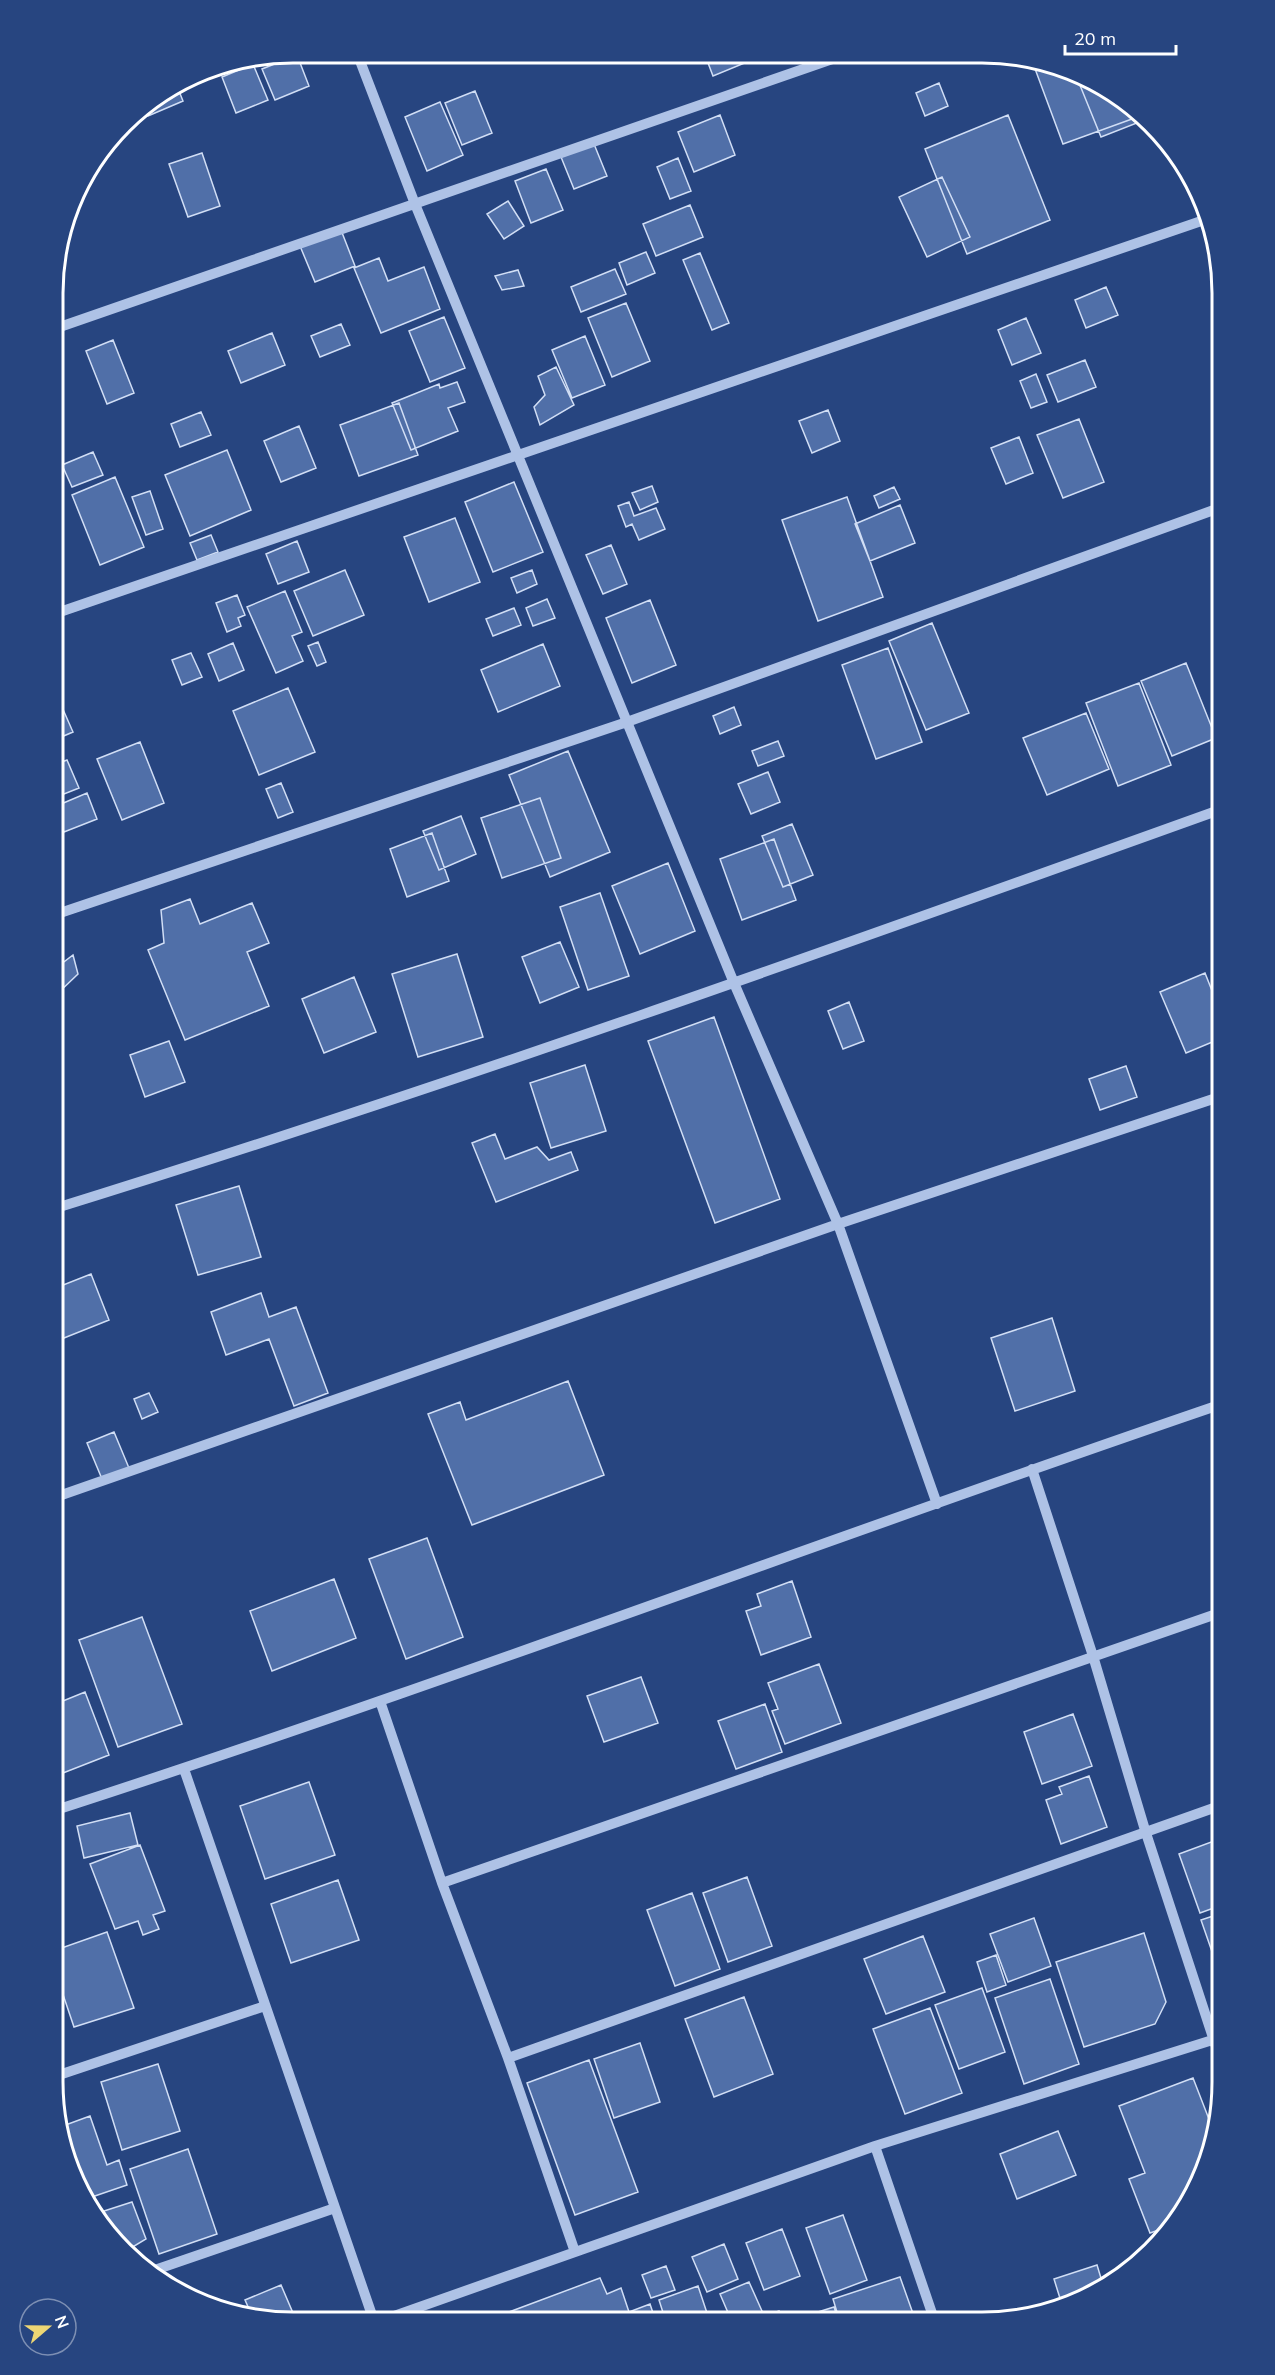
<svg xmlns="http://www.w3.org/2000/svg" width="1275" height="2375" font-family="Mulish,sans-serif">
	<rect width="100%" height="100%" fill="#274580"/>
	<path fill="#506fa8" stroke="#d1def5" stroke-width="1.5" d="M 297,55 L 309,86 L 275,100 L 262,69 Z
		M 705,55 L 764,55 L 713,76 Z
		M 1031,58 L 1088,77 L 1143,115 L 1063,144 Z
		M 245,62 L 223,71 L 221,67 Z
		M 253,64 L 268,100 L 236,113 L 222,77 Z
		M 1075,73 L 1088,77 L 1140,112 L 1147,119 L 1101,137 Z
		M 939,83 L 948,106 L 925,116 L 916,93 Z
		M 177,86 L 183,101 L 148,116 L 144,106 Z
		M 475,91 L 492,133 L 462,145 L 445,103 Z
		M 440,102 L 463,155 L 427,171 L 405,117 Z
		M 720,115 L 735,155 L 694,172 L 678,132 Z
		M 1008,115 L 1050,220 L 967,254 L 925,149 Z
		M 594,144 L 607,176 L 574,189 L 561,157 Z
		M 202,153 L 220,206 L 188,217 L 169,164 Z
		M 678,158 L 691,191 L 670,199 L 657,167 Z
		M 546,169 L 563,210 L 531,223 L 515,181 Z
		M 942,177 L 970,237 L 927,257 L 899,197 Z
		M 508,201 L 524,226 L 504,239 L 487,214 Z
		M 690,205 L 703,237 L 656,256 L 643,224 Z
		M 341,230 L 355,266 L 315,282 L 300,246 Z
		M 646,252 L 655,273 L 627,285 L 619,263 Z
		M 700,253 L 729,323 L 712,330 L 683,260 Z
		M 379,258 L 388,281 L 424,267 L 440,309 L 381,333 L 354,268 Z
		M 615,269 L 626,294 L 581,312 L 571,287 Z
		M 518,270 L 524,286 L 502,290 L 495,276 Z
		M 1106,287 L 1118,315 L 1086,328 L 1075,300 Z
		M 626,303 L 650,361 L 612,377 L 588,318 Z
		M 444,317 L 465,368 L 430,382 L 409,331 Z
		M 1026,318 L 1041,353 L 1012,365 L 998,330 Z
		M 341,324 L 350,345 L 320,357 L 311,336 Z
		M 272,333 L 285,365 L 241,383 L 228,351 Z
		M 585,336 L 605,385 L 572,398 L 552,350 Z
		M 113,340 L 134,393 L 107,404 L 86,351 Z
		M 1085,360 L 1096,387 L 1058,402 L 1047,375 Z
		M 556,367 L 574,405 L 540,425 L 534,407 L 545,395 L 538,376 Z
		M 1036,374 L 1047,402 L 1031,408 L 1020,381 Z
		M 457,382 L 465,402 L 448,408 L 458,431 L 411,450 L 392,403 L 439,384 L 440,388 Z
		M 399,403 L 418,455 L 359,476 L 340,425 Z
		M 828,410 L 840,441 L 812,453 L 799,421 Z
		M 201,412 L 211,435 L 180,447 L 171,424 Z
		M 1079,419 L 1104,482 L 1063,498 L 1037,435 Z
		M 299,426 L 316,468 L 281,482 L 264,441 Z
		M 1019,437 L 1033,473 L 1006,484 L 991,448 Z
		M 227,450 L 251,510 L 190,536 L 165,475 Z
		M 93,452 L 103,475 L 72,487 L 62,465 Z
		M 115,477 L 144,547 L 100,565 L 72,495 Z
		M 514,482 L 543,552 L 493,572 L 465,502 Z
		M 652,486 L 658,502 L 640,510 L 632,493 Z
		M 894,487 L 900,499 L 879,508 L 874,496 Z
		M 150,491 L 163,529 L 146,535 L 132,497 Z
		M 847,497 L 883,597 L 818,621 L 782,520 Z
		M 629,502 L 634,516 L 656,508 L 665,529 L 639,540 L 632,524 L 626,527 L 618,506 Z
		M 900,505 L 915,543 L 870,561 L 855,524 Z
		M 455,518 L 480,582 L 429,602 L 404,537 Z
		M 211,535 L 218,552 L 197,560 L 190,543 Z
		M 297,541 L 309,572 L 278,584 L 266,554 Z
		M 611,545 L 627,584 L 603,594 L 586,555 Z
		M 345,570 L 364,615 L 313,636 L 294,591 Z
		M 532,570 L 537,584 L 517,593 L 511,578 Z
		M 285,591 L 302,632 L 292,636 L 303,661 L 276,673 L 247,607 Z
		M 237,595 L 245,615 L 238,618 L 241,626 L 227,632 L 216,603 Z
		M 547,599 L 555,618 L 533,626 L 526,608 Z
		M 650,600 L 676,665 L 632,683 L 606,618 Z
		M 514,608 L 521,625 L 493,636 L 486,619 Z
		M 932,623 L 969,713 L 926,730 L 889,641 Z
		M 318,642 L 326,662 L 317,666 L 308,646 Z
		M 233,643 L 244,670 L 219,681 L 208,654 Z
		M 543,644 L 560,686 L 498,712 L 481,670 Z
		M 888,648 L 922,742 L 876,759 L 842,665 Z
		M 191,653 L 202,677 L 182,685 L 172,660 Z
		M 1186,663 L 1216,738 L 1172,756 L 1141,681 Z
		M 1139,683 L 1171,765 L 1118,786 L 1086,703 Z
		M 288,688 L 315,752 L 259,775 L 233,711 Z
		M 54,689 L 73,732 L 54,740 Z
		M 734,707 L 741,725 L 720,734 L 713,716 Z
		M 1086,713 L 1109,769 L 1047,795 L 1023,738 Z
		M 778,741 L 784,756 L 758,766 L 752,751 Z
		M 140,742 L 164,803 L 122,820 L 97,759 Z
		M 568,751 L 610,852 L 550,877 L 509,775 Z
		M 67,760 L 79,788 L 54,798 L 54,765 Z
		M 768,772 L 780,802 L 751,814 L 738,784 Z
		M 281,783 L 293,812 L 278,818 L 266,789 Z
		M 87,793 L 97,819 L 64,832 L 54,807 Z
		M 540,798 L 561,858 L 502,878 L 481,818 Z
		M 461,816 L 476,854 L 439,870 L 423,831 Z
		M 792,824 L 813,875 L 783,887 L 762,836 Z
		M 432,833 L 449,881 L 407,897 L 390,849 Z
		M 774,839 L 796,900 L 742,920 L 720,859 Z
		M 668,863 L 695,931 L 640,954 L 612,886 Z
		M 600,893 L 629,976 L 588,990 L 560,907 Z
		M 190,899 L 200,924 L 252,903 L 269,943 L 247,952 L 269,1006 L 185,1040 L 148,950 L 164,943 L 161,910 Z
		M 560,942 L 579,987 L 540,1003 L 522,957 Z
		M 457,954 L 483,1037 L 418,1057 L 392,974 Z
		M 73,955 L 78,974 L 57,994 L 54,979 L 56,968 Z
		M 1205,973 L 1222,1016 L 1222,1038 L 1186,1053 L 1160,992 Z
		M 354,977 L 376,1032 L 324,1053 L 302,999 Z
		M 849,1002 L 864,1041 L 843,1049 L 828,1011 Z
		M 714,1017 L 780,1199 L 715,1223 L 648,1041 Z
		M 169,1041 L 185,1082 L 145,1097 L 130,1055 Z
		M 585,1065 L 606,1131 L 551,1148 L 530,1083 Z
		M 1126,1066 L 1137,1097 L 1100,1110 L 1089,1079 Z
		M 495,1134 L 505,1159 L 537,1147 L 549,1160 L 571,1152 L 578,1170 L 496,1202 L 472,1143 Z
		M 239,1186 L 261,1257 L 198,1275 L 176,1205 Z
		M 91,1274 L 109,1320 L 59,1340 L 53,1326 L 53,1289 Z
		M 261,1293 L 269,1317 L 296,1307 L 328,1393 L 294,1406 L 269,1339 L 226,1355 L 211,1312 Z
		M 1052,1318 L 1075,1391 L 1015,1411 L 991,1338 Z
		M 568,1381 L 604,1475 L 472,1525 L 428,1414 L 460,1402 L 466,1420 Z
		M 149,1393 L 158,1412 L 142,1419 L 134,1399 Z
		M 114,1432 L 129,1468 L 102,1479 L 87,1443 Z
		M 427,1538 L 463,1637 L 406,1659 L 369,1559 Z
		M 334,1579 L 356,1638 L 272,1671 L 250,1611 Z
		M 792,1581 L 811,1637 L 761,1655 L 746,1611 L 761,1606 L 757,1594 Z
		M 142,1617 L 182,1724 L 118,1747 L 79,1640 Z
		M 53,1634 L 60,1654 L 53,1658 Z
		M 819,1664 L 841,1723 L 785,1744 L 772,1711 L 778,1709 L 768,1683 Z
		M 641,1677 L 658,1723 L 604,1742 L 587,1696 Z
		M 85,1692 L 109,1755 L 63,1773 L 53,1748 L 53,1705 Z
		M 765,1704 L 782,1752 L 736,1769 L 718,1721 Z
		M 1073,1714 L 1092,1766 L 1042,1784 L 1024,1732 Z
		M 1089,1776 L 1107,1827 L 1061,1844 L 1046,1800 L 1062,1794 L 1059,1787 Z
		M 309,1782 L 335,1855 L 265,1879 L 240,1806 Z
		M 130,1813 L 138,1845 L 84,1858 L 77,1826 Z
		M 1222,1838 L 1222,1905 L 1200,1913 L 1179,1854 Z
		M 140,1845 L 165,1911 L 153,1915 L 159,1929 L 143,1935 L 138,1921 L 115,1929 L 90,1864 Z
		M 747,1877 L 772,1946 L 728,1962 L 703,1893 Z
		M 338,1880 L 359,1940 L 291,1963 L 271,1904 Z
		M 692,1893 L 720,1969 L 675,1986 L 647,1910 Z
		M 1222,1913 L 1222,1964 L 1217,1966 L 1201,1920 Z
		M 1034,1918 L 1051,1966 L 1008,1982 L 990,1934 Z
		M 107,1932 L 134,2008 L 74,2027 L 53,1965 L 53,1951 Z
		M 1144,1933 L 1166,2002 L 1155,2024 L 1084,2047 L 1056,1962 Z
		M 923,1936 L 945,1992 L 886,2014 L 864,1959 Z
		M 996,1955 L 1006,1985 L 987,1992 L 977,1962 Z
		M 1050,1979 L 1079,2064 L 1024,2084 L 995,1998 Z
		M 982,1988 L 1005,2052 L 959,2069 L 935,2005 Z
		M 744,1997 L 773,2074 L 714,2097 L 685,2019 Z
		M 930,2008 L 962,2093 L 905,2114 L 873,2029 Z
		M 640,2043 L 660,2102 L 614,2118 L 594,2059 Z
		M 589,2060 L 638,2192 L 575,2215 L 527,2083 Z
		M 158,2064 L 180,2131 L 122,2150 L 101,2082 Z
		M 1193,2078 L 1214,2132 L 1204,2174 L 1173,2227 L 1173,2225 L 1150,2233 L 1129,2179 L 1145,2173 L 1119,2106 Z
		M 90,2116 L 107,2165 L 119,2160 L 127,2185 L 86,2199 L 76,2170 L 71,2172 L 65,2160 L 60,2127 Z
		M 1058,2131 L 1076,2175 L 1017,2199 L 1000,2154 Z
		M 188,2149 L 217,2234 L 159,2254 L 130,2169 Z
		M 132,2202 L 146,2239 L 126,2251 L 111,2235 L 104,2211 Z
		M 843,2215 L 867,2280 L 830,2294 L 806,2228 Z
		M 782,2229 L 800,2276 L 764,2290 L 746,2243 Z
		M 724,2244 L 738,2279 L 707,2292 L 692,2257 Z
		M 1097,2265 L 1104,2288 L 1063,2308 L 1054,2279 Z
		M 666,2266 L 675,2290 L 651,2298 L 642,2275 Z
		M 900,2277 L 916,2322 L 840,2322 L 833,2299 Z
		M 600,2278 L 607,2294 L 621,2288 L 629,2312 L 650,2304 L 656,2322 L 485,2321 Z
		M 749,2282 L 762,2311 L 732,2322 L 720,2294 Z
		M 281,2285 L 296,2320 L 261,2320 L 253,2318 L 245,2300 Z
		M 698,2286 L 710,2322 L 666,2322 L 659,2300 Z
		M 834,2307 L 839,2322 L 806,2322 L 805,2316 Z
		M 779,2311 L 782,2322 L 747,2322 Z"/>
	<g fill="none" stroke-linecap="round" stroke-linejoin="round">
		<path stroke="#aec2e6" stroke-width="10" d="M 357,53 L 415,204 L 627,722 L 734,983 L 838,1224 L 937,1504
			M 54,329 L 841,56
			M 54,614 L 1210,218
			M 54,915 L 627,722 L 1222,507
			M 53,1209 C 447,1087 835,948 1222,809
			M 1032,1469 L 1093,1656 L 1145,1830 L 1222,2065
			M 53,1498 L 838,1224 L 1222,1096
			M 380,1701 L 442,1883
			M 184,1769 L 374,2321
			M 53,1811 C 446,1684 831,1537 1222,1404
			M 508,2058 L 1222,1805
			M 53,2077 L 265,2006
			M 875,2146 L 935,2322
			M 575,2252 L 508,2058 L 442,1883 L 1222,1612
			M 146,2273 L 335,2208
			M 380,2321 L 875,2146 L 1222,2037"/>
	</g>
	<path d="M0 0H1275V2375H0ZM293 63H982A230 230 0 0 1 1212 293V2082A230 230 0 0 1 982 2312H293A230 230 0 0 1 63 2082V293A230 230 0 0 1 293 63Z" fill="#274580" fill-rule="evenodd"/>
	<path fill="none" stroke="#fff" stroke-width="3" d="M293 63H982A230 230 0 0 1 1212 293V2082A230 230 0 0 1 982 2312H293A230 230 0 0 1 63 2082V293A230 230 0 0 1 293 63Z"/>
	<g transform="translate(48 2327) rotate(70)"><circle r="28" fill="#274580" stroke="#7d8fb3" stroke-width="1.5"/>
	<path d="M0-4.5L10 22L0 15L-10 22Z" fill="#edd674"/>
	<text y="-9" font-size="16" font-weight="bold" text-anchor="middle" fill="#ffffff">N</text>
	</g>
	<path d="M1065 45v9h111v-9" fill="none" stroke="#ffffff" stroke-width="3"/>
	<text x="1074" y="45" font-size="18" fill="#ffffff" stroke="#274580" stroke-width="4.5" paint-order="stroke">20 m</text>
</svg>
